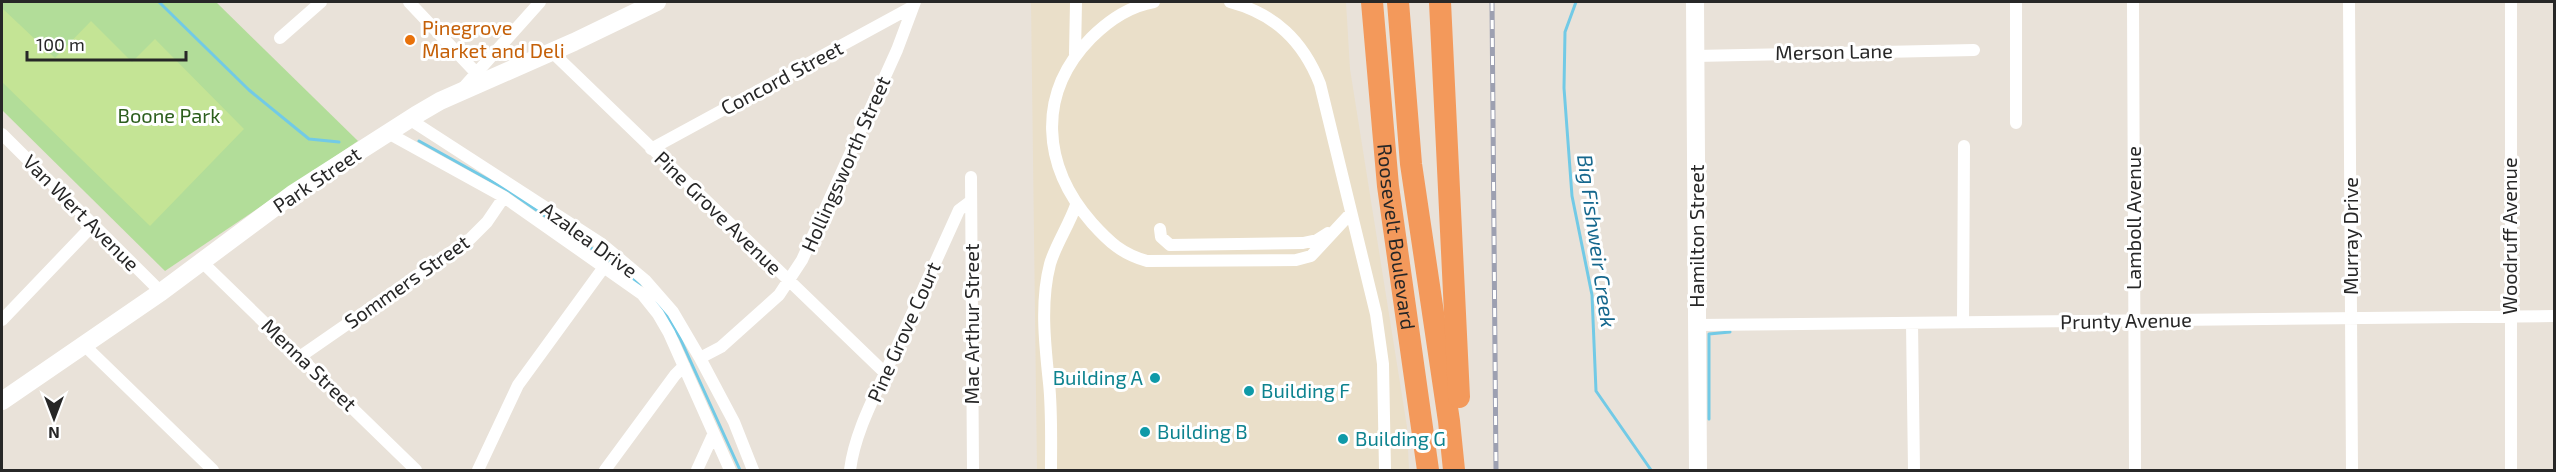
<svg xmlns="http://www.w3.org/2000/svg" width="2556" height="472" font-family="'Exo 2',sans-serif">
	<rect width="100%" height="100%" fill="#e9e2d9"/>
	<path fill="#eadfc9" d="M 1031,2 L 1346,2 L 1350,69 L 1407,427 L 1409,470 L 1037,470 Z"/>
	<path fill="#b2dd99" d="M 2,2 L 216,2 L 358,141 L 165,271 L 2,110 Z"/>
	<path fill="#c4e495" d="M 2,8 L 55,58 L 91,21 L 132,62 L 155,39 L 244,129 L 150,226 L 2,82 Z"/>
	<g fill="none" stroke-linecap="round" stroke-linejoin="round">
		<path stroke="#72cae6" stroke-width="3" d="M 159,2 L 249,90 L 309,139 L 339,142
			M 1576,2 L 1565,32 L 1564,88 L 1572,196 L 1592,295 L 1596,391 L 1651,470
			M 419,141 L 509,191 L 627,273 L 640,286
			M 655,301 L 662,308 L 680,338 L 740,470
			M 1709,419 L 1709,334 L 1730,332"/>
		<path stroke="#fff" stroke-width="12" d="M 409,2 L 481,78
			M 1154,2 C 1130,6 1108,21 1091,38 C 1036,94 1042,166 1092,223 C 1109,242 1122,254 1147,261 L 1296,260 L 1311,256 L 1351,213
			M 1230,2 C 1275,14 1303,41 1320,84 L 1376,314 L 1383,364 L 1385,470
			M 2016,2 L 2016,123
			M 2133,2 L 2135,470
			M 2349,2 L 2352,470
			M 2511,2 L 2511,470
			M 280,38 L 321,2
			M 552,52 L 885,373
			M 1075,54 L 1076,2
			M 1695,56 L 1974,50
			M 464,87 L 540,2
			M 409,119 L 602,244 L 645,280 L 673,312 L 700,358 L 734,422 L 753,470
			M 388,133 L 504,197 L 642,294 L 658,314 L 669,333 L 730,470
			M 2,134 L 161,292
			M 651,149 L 912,7
			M 971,177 L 973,470
			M 1160,229 L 1161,237 L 1170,245 L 1303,243 L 1317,240 L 1328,233
			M 201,261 L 416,470
			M 2,320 L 94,224
			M 1963,322 L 1964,146
			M 1912,323 L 1914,470
			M 1697,325 L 2554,316
			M 84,345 L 213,470
			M 301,356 L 470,239 L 487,222 L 504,197
			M 700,358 L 721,347 L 779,295 L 802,260 L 897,50 L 915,2
			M 478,470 L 518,385 L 604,267
			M 605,470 L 675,375 L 684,366
			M 697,470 L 713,435
			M 850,470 C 855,431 876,394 892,358 C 914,309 936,260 959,210 L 971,201
			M 1051,470 C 1051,442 1052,412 1049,383 C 1045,345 1040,302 1050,264 C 1055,246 1069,225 1076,205"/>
		<path stroke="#fff" stroke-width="18" d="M 1695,2 L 1698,470
			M 2,401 L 161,292 L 294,193 L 416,115 L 440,101 L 574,42 L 657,2"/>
		<g stroke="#f3995b" stroke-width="22">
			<path id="s1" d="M 1372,2 L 1388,186 L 1428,470"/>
			<path d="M 1398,2 L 1411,164 L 1449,421 L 1454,470"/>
			<path d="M 1440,2 L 1459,397"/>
		</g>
		<defs>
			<path id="rail" d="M 1492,2 L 1496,470"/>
		</defs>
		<use href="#rail" stroke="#9da0b1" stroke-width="5"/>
		<use href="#rail" stroke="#fff" stroke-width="3" stroke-dasharray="9" stroke-linecap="butt"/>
	</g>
	<circle fill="#e8710a" stroke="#fff" stroke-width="2" cx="410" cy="40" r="6"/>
	<g fill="#0f9aa8" stroke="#fff" stroke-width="2">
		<circle cx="1155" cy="378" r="6"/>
		<circle cx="1249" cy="391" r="6"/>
		<circle cx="1145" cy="432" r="6"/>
		<circle cx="1343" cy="439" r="6"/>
	</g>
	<g text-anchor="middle" stroke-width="6" stroke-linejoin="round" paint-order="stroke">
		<g font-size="20" fill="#c56008" stroke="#fff" text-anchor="start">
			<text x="422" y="35">Pinegrove<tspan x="422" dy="23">Market and Deli</tspan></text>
		</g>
		<g font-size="20" fill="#272727" stroke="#fff">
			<text transform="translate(1834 52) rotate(-1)" y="7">Merson Lane</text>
			<text transform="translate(782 78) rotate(-28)" y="7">Concord Street</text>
			<text transform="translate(846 164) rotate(-66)" y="7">Hollingsworth Street</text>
			<text transform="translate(317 180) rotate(-34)" y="7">Park Street</text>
			<text transform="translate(81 213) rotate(45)" y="7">Van Wert Avenue</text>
			<text transform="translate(718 213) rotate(44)" y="7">Pine Grove Avenue</text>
			<text transform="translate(2134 218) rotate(-90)" y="7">Lamboll Avenue</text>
			<text dy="7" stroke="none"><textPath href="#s1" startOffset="236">Roosevelt Boulevard</textPath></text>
			<text transform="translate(1697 236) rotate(-90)" y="7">Hamilton Street</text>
			<text transform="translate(2351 236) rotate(-90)" y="7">Murray Drive</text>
			<text transform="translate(2510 236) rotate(-90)" y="7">Woodruff Avenue</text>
			<text transform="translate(589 240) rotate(36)" y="7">Azalea Drive</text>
			<text transform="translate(407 282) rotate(-35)" y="7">Sommers Street</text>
			<text transform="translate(2126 321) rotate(-1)" y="7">Prunty Avenue</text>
			<text transform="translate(972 324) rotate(-90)" y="7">Mac Arthur Street</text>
			<text transform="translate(904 332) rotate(-66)" y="7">Pine Grove Court</text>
			<text transform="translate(309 365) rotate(44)" y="7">Menna Street</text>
		</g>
		<g font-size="20" fill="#2c5e1d" stroke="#fff">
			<text x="169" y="123">Boone Park</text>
		</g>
		<g font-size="20" fill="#0d838f" stroke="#fff" text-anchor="start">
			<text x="1143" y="385" text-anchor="end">Building A</text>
			<text x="1261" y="398">Building F</text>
			<text x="1157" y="439">Building B</text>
			<text x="1355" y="446">Building G</text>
		</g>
		<g font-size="21" font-style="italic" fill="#15678d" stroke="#fff">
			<text transform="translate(1596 241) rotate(82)" y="7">Big Fishweir Creek</text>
		</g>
	</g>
	<rect width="2556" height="472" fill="none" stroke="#272727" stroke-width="6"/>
	<g transform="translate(54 418) rotate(180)" stroke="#ffffff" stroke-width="4.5" paint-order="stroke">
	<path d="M0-4.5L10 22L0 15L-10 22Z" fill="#272727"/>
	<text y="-9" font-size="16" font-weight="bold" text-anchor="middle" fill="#272727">N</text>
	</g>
	<path d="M27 51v9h159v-9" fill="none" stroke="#272727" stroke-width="3"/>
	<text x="36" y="51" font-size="18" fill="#272727" stroke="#ffffff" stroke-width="4.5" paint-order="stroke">100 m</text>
</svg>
